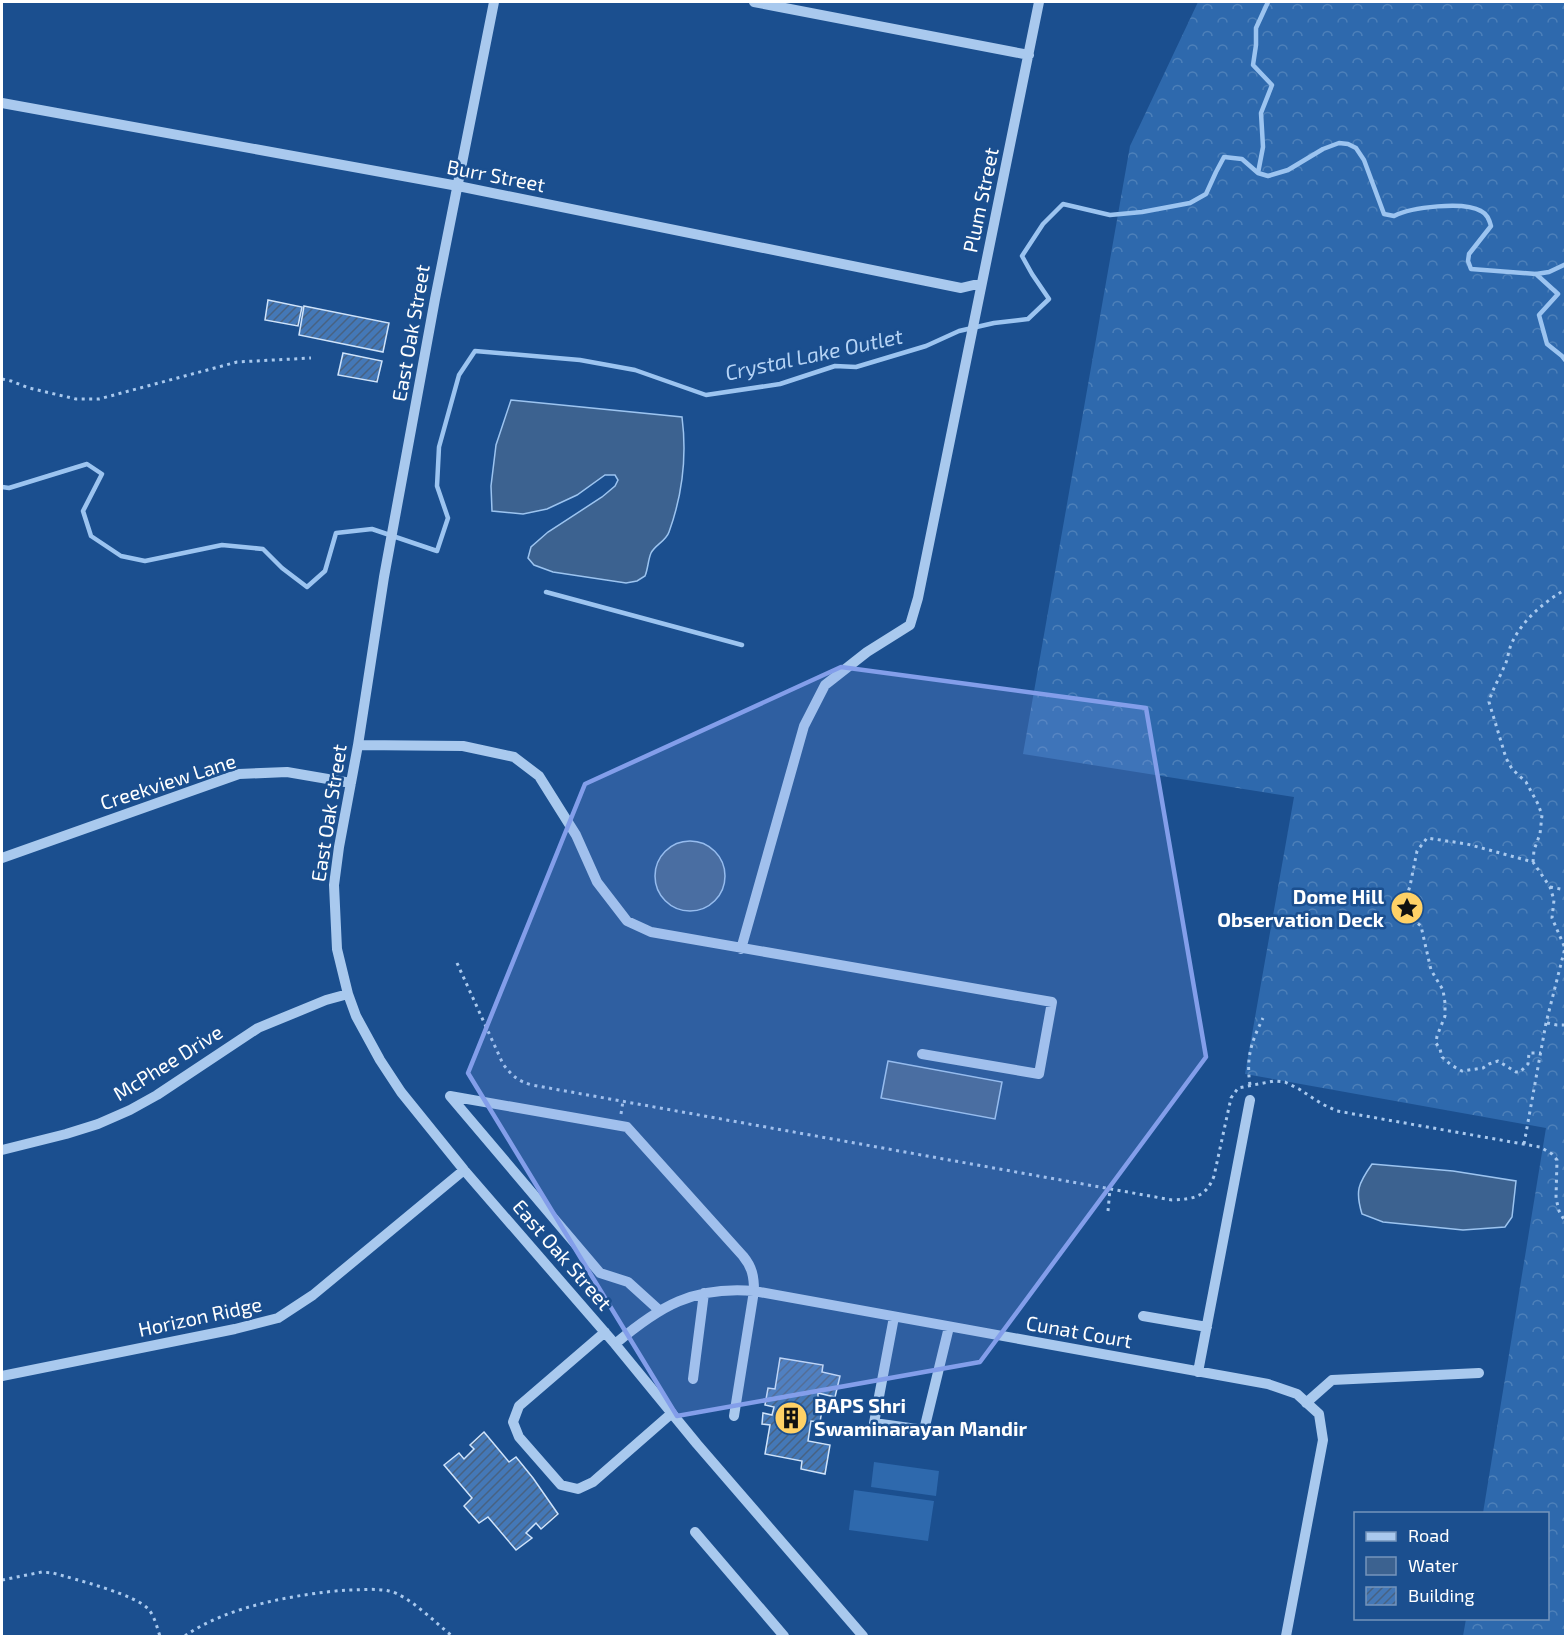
<svg xmlns="http://www.w3.org/2000/svg" width="1567" height="1638" font-family="'Exo 2',sans-serif">
	<defs>
		<pattern id="forest-crowns" width="20" height="18" patternUnits="userSpaceOnUse" patternTransform="scale(1.5)"><rect width="20" height="18" fill="#2e69ad"/><path d="M2 6a3 3 0 1 1 6 0M12 15a3 3 0 1 1 6 0" fill="none" stroke="#4d80b9"/></pattern>
		<pattern id="building-hatch" width="6" height="6" patternUnits="userSpaceOnUse" patternTransform="scale(1.5)"><rect width="6" height="6" fill="#4478b7"/><path d="M-1 1l2-2M0 6l6-6M5 7l2-2" fill="none" stroke="#486282"/></pattern>
	</defs>
	<rect width="100%" height="100%" fill="#1b4f8f"/>
	<path fill="url(#forest-crowns)" d="M 1198,2 L 1565,2 L 1565,1636 L 1463,1636 L 1466,1619 L 1548,1618 L 1548,1514 L 1483,1513 L 1546,1128 L 1245,1074 L 1294,797 L 1023,754 L 1130,146 Z"/>
	<path fill="#2e69ad" d="M 874,1462 L 939,1471 L 936,1496 L 871,1487 Z
		M 854,1490 L 934,1501 L 928,1541 L 849,1530 Z"/>
	<path fill="#3c6290" stroke="#9cc4f0" stroke-width="1.5" d="M 511,400 L 682,417 C 687,456 682,496 669,532 C 666,541 655,545 651,553 C 648,560 648,569 645,576 L 637,581 L 626,583 L 553,572 L 534,565 L 528,558 L 531,547 L 548,532 L 602,497 L 615,486 L 618,480 L 615,475 L 605,475 L 577,495 L 547,509 L 523,514 L 492,511 L 491,486 L 496,445 Z
		M655 876a35 35 0 1 1 70 0a35 35 0 1 1-70 0Z
		M 888,1061 L 1002,1082 L 995,1119 L 881,1098 Z
		M 1372,1164 L 1453,1171 L 1516,1181 L 1512,1217 L 1505,1227 L 1463,1230 L 1383,1222 L 1362,1214 C 1355,1191 1358,1184 1372,1164 Z"/>
	<g fill="none" stroke-linecap="round" stroke-linejoin="round">
		<path stroke="#9cc4f0" stroke-width="4.5" d="M 1258,173 L 1263,147 L 1261,113 L 1272,85 L 1253,65 L 1256,45 L 1256,28 L 1268,2
			M 1536,274 L 1558,294 L 1539,315 L 1547,344 L 1562,356 L 1566,361
			M 2,487 L 9,488 L 87,464 L 102,474 L 83,511 L 91,536 L 121,556 L 145,561 L 222,545 L 263,549 L 282,568 L 307,587 L 325,571 L 336,533 L 372,529 L 437,551 L 448,518 L 437,486 L 439,447 L 459,375 L 475,351 L 580,360 L 635,370 L 706,395 L 780,384 L 835,366 L 856,367 L 926,346 L 959,331 L 994,323 L 1028,319 L 1049,299 L 1032,274 L 1022,256 L 1043,224 L 1063,204 L 1110,215 L 1142,212 L 1190,203 L 1206,194 L 1216,172 L 1224,157 L 1242,159 L 1258,173 L 1268,176 L 1288,170 L 1323,149 L 1339,143 L 1348,144 L 1356,148 L 1364,160 L 1384,214 L 1394,216 C 1411,207 1464,201 1481,211 C 1487,214 1489,219 1491,226 L 1469,254 L 1468,261 L 1471,269 L 1536,274 L 1549,272 L 1566,264
			M 546,592 L 742,645"/>
	</g>
	<path fill="url(#building-hatch)" stroke="#cfe3fa" stroke-width="1.5" d="M 268,300 L 302,307 L 298,326 L 265,320 Z
		M 304,306 L 389,323 L 383,352 L 299,335 Z
		M 343,353 L 382,361 L 377,382 L 338,375 Z
		M 780,1358 L 823,1365 L 822,1372 L 840,1376 L 835,1397 L 818,1393 L 818,1397 L 824,1399 L 820,1422 L 811,1421 L 808,1441 L 830,1445 L 825,1474 L 801,1469 L 802,1461 L 765,1454 L 770,1425 L 762,1424 L 763,1413 L 772,1415 L 774,1407 L 765,1405 L 768,1388 L 775,1389 Z
		M 484,1432 L 509,1462 L 516,1457 L 533,1478 L 558,1514 L 541,1529 L 536,1523 L 526,1533 L 532,1538 L 516,1550 L 488,1517 L 479,1523 L 464,1506 L 472,1498 L 444,1465 L 459,1453 L 464,1459 L 474,1449 L 470,1445 Z"/>
	<g fill="none" stroke-linecap="round" stroke-linejoin="round">
		<path stroke="#a9c9ee" stroke-width="3" stroke-dasharray="3 4.5" stroke-linecap="butt" d="M 2,379 L 11,381 L 29,388 L 76,399 L 99,399 L 237,362 L 311,358
			M 1533,862 L 1534,850 L 1540,834 L 1542,815 L 1538,804 L 1526,782 L 1512,769 L 1506,758 L 1489,702 C 1492,690 1499,679 1504,667 C 1508,660 1508,652 1511,645 C 1521,621 1544,602 1566,589
			M 1550,887 L 1566,890
			M 457,963 L 503,1064 C 512,1076 518,1081 532,1085 L 1172,1200 C 1192,1199 1206,1198 1214,1176 L 1231,1098 L 1238,1088 L 1274,1081 L 1285,1082 L 1299,1089 L 1322,1104 L 1337,1111 L 1540,1147 L 1552,1154 L 1557,1160 L 1556,1198 L 1559,1211 L 1566,1223
			M 1547,1023 L 1557,1025 L 1566,1025
			M 1250,1085 C 1246,1057 1251,1043 1263,1018
			M 621,1114 L 623,1101
			M 1524,1144 L 1546,1023 L 1565,948 L 1552,918 L 1554,900 L 1550,887 L 1533,862 L 1467,844 L 1427,838 L 1417,851 L 1410,886 L 1402,911 L 1421,926 L 1431,970 L 1443,990 L 1445,1003 L 1445,1016 L 1437,1036 L 1436,1043 L 1440,1049 L 1442,1057 L 1451,1065 L 1462,1071 L 1483,1068 L 1489,1064 L 1498,1061 L 1516,1072 L 1520,1072 L 1528,1064 L 1529,1053 L 1541,1053
			M 1108,1211 L 1110,1189
			M 2,1580 L 42,1572 L 53,1573 C 74,1579 138,1595 149,1610 C 155,1617 157,1628 160,1636
			M 185,1636 C 227,1606 297,1594 347,1590 C 361,1590 375,1588 389,1591 C 408,1595 436,1623 452,1636"/>
		<path stroke="#a9c9ee" stroke-width="10" d="M 494,2 L 435,299 L 384,577 L 358,745 L 339,847 L 334,885 L 337,949 L 348,994 L 356,1016 L 380,1060 L 401,1092 L 464,1170 L 615,1344 L 697,1444 L 863,1636
			M 754,2 L 1029,55
			M 2,103 L 458,186 L 961,288 L 982,283
			M 358,745 L 463,746 L 514,757 L 539,776 L 576,835 L 597,882 L 627,921 L 651,932 L 1052,1002 L 1039,1074 L 922,1054
			M 2,858 L 239,774 L 287,772 L 351,783
			M 741,949 L 804,726 L 825,685 L 867,652 L 910,625 L 918,598 L 1039,2
			M 450,1096 L 627,1127 L 743,1256 C 752,1267 754,1276 754,1291 L 734,1416
			M 450,1096 L 600,1273 L 628,1282 L 660,1311
			M 2,1150 L 66,1134 L 98,1124 L 130,1110 L 157,1095 L 258,1028 L 326,1000 L 348,994
			M 1143,1316 L 1207,1327
			M 894,1317 L 874,1423 L 924,1430 L 949,1327
			M 605,1332 L 519,1406 L 513,1422 L 519,1437 L 561,1485 L 578,1489 L 593,1482 L 672,1413
			M 615,1344 C 660,1306 693,1286 754,1291 L 1268,1384 L 1297,1394 L 1319,1414 L 1323,1440 L 1286,1636
			M 1198,1372 L 1250,1100
			M 2,1376 L 235,1329 L 278,1318 L 313,1295 L 464,1170
			M 693,1379 L 704,1293
			M 1306,1403 L 1332,1380 L 1479,1373
			M 695,1532 L 784,1636"/>
	</g>
	<path fill="#839eea" fill-opacity="0.2" stroke="#839eea" stroke-width="4.5" stroke-linejoin="round" d="M 841,667 L 1146,708 L 1206,1057 L 980,1362 L 677,1416 L 468,1073 L 585,784 Z"/>
	<defs>
		<symbol id="sight-disc" viewBox="-11 -11 22 22"><circle r="9.5" fill="#ffd166" stroke="#1b4f8f"/><path d="M0-6L1.8-2.2L6-1.7L2.9 1.2L3.7 5.4L0 3.3L-3.7 5.4L-2.9 1.2L-6-1.7L-1.8-2.2Z" fill="#111"/></symbol>
		<symbol id="building-disc" viewBox="-11 -11 22 22"><circle r="9.5" fill="#ffd166" stroke="#1b4f8f"/><path d="M-4-6H4V6H1V3H-1V6H-4ZM-2.5-4.3h1.7v1.8h-1.7ZM.8-4.3h1.7v1.8H.8ZM-2.5-1h1.7V.8h-1.7ZM.8-1h1.7V.8H.8Z" fill="#111"/></symbol>
	</defs>
	<g fill-rule="evenodd">
		<use href="#sight-disc" x="1388" y="889" width="38" height="38"/>
		<use href="#building-disc" x="772" y="1399" width="38" height="38"/>
	</g>
	<g text-anchor="middle" stroke-width="5" stroke-linejoin="round" paint-order="stroke">
		<g font-size="20" fill="#fff" stroke="#1b4f8f">
			<text transform="translate(496 176) rotate(11)" y="7">Burr Street</text>
			<text transform="translate(981 200) rotate(-78)" y="7">Plum Street</text>
			<text transform="translate(411 333) rotate(-80)" y="7">East Oak Street</text>
			<text transform="translate(168 782) rotate(-18)" y="7">Creekview Lane</text>
			<text transform="translate(329 813) rotate(-81)" y="7">East Oak Street</text>
			<text transform="translate(168 1063) rotate(-32)" y="7">McPhee Drive</text>
			<text transform="translate(562 1255) rotate(49)" y="7">East Oak Street</text>
			<text transform="translate(200 1317) rotate(-12)" y="7">Horizon Ridge</text>
			<text transform="translate(1079 1332) rotate(10)" y="7">Cunat Court</text>
		</g>
		<g font-size="20" font-weight="bold" fill="#fff" stroke="#1b4f8f" text-anchor="end">
			<text x="1384" y="904">Dome Hill<tspan x="1384" dy="23">Observation Deck</tspan></text>
			<text x="814" y="1413" text-anchor="start">BAPS Shri<tspan x="814" dy="23">Swaminarayan Mandir</tspan></text>
		</g>
		<g font-size="21" font-style="italic" fill="#b5d3f5" stroke="#1b4f8f">
			<text transform="translate(814 355) rotate(-12)" y="7">Crystal Lake Outlet</text>
		</g>
	</g>
	<rect width="1567" height="1638" fill="none" stroke="#ffffff" stroke-width="6"/>
	<rect x="1354" y="1512" width="195" height="108" fill="#1b4f8f" stroke="#7695bc" stroke-width="1.5"/>
	<rect x="1366" y="1532" width="30" height="9" fill="#a9c9ee" stroke="#7695bc" stroke-width="1.5"/>
	<text x="1408" y="1542" font-size="18" fill="#ffffff">Road</text>
	<rect x="1366" y="1557" width="30" height="18" fill="#3c6290" stroke="#7695bc" stroke-width="1.5"/>
	<text x="1408" y="1572" font-size="18" fill="#ffffff">Water</text>
	<rect x="1366" y="1587" width="30" height="18" fill="url(#building-hatch)" stroke="#7695bc" stroke-width="1.5"/>
	<text x="1408" y="1602" font-size="18" fill="#ffffff">Building</text>
</svg>
